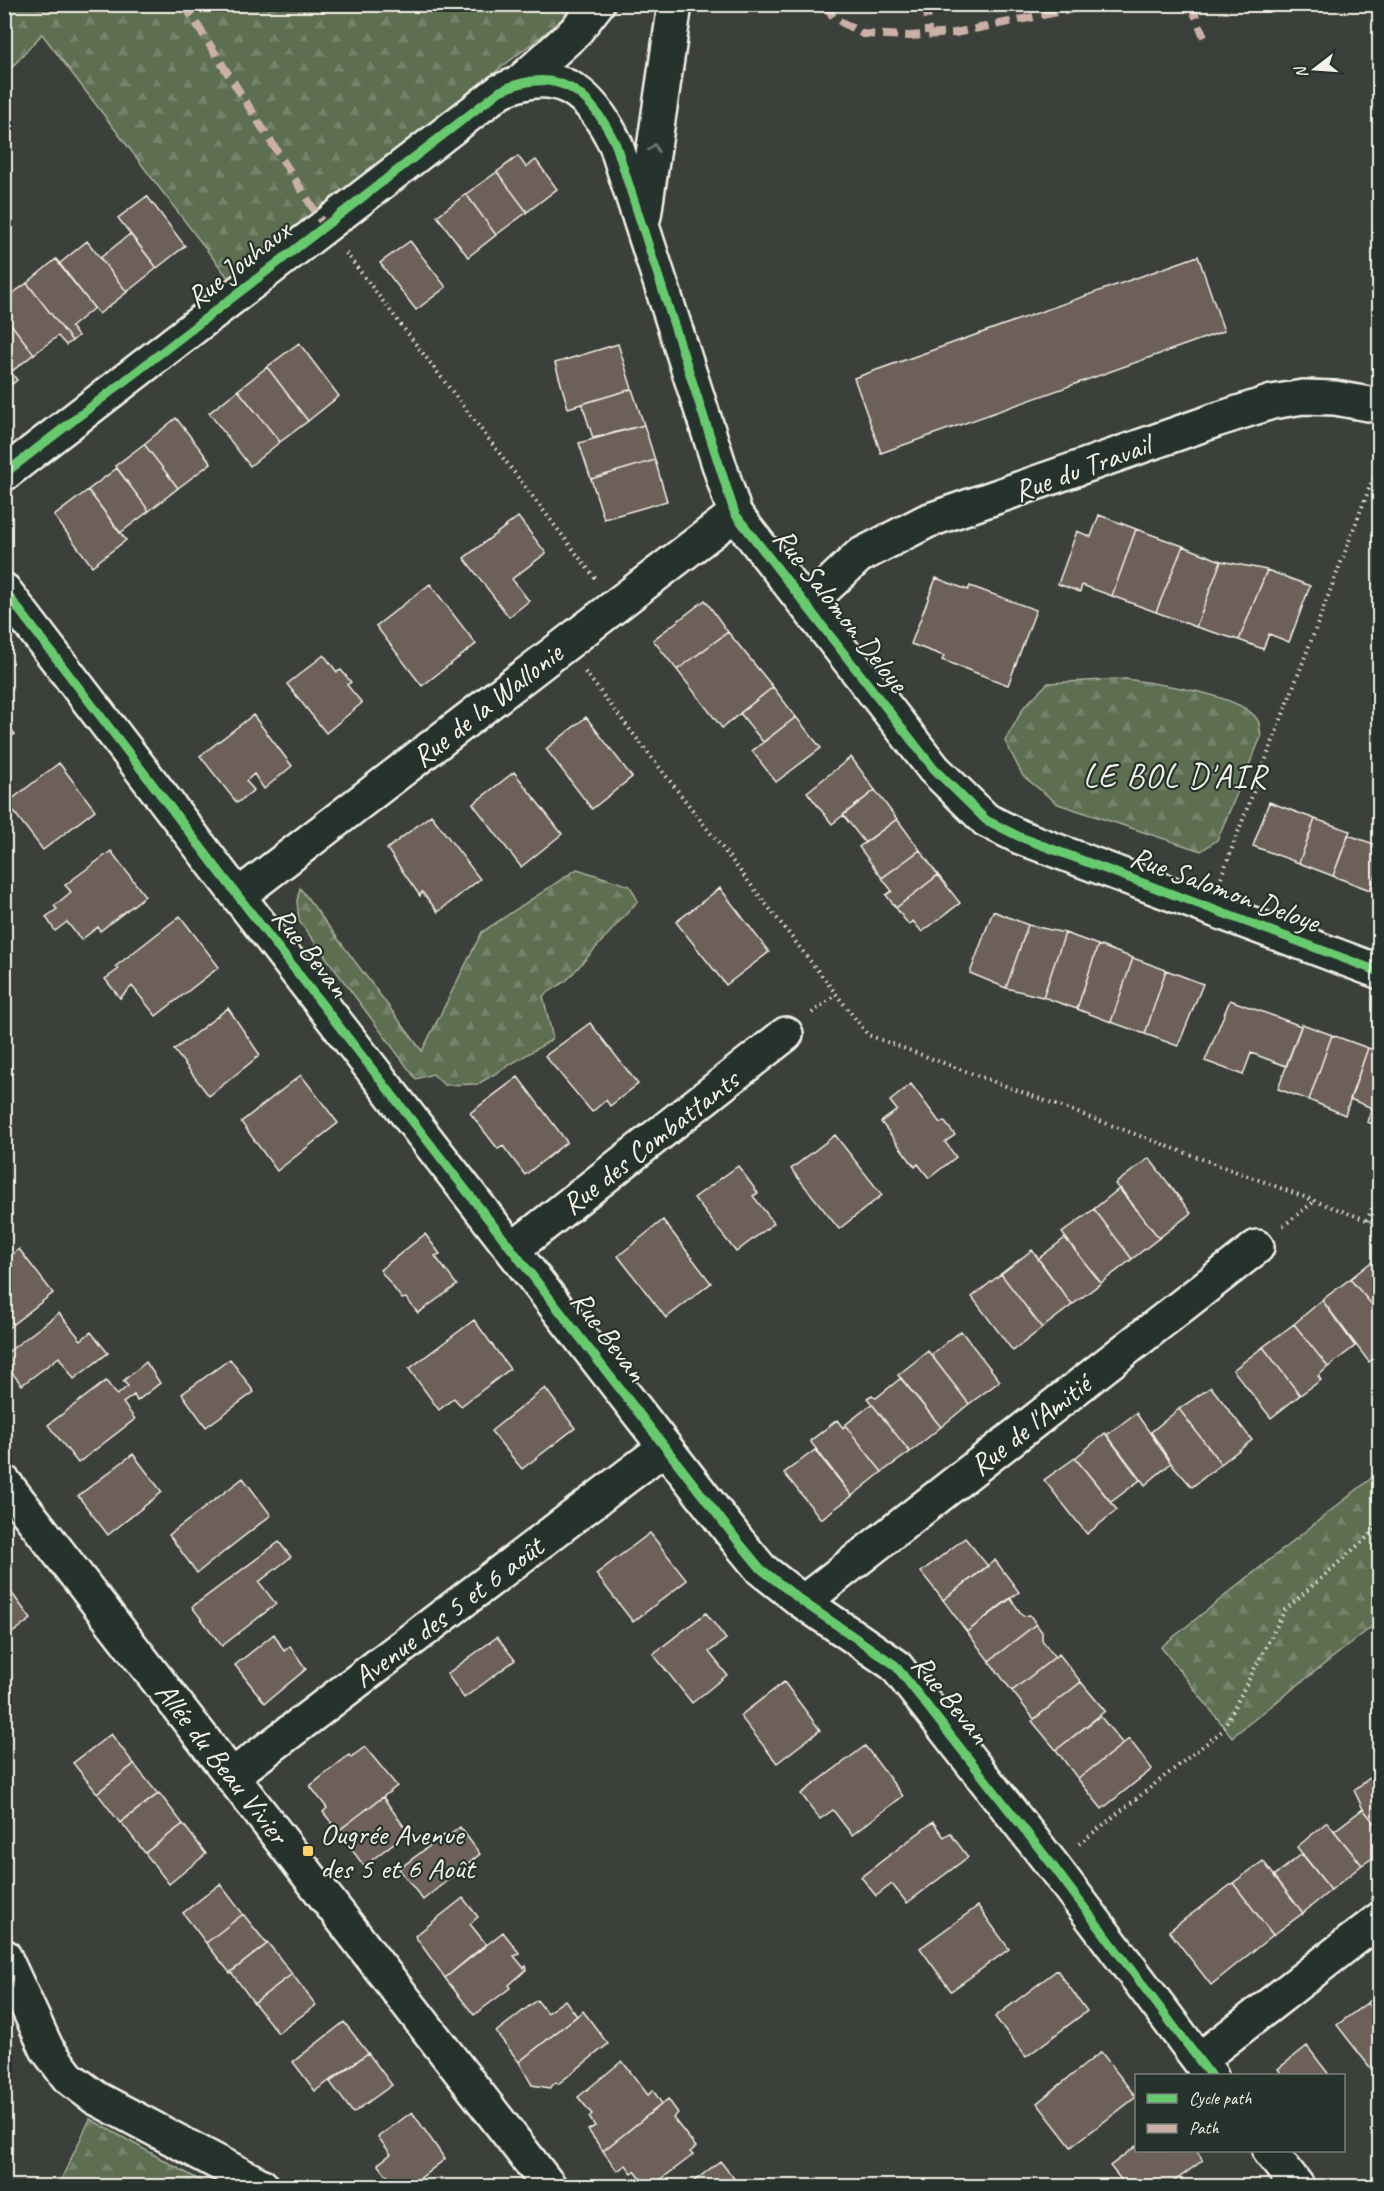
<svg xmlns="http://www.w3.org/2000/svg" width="1384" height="2191" font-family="Caveat,sans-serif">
	<defs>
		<pattern id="forest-firs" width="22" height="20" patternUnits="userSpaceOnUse" patternTransform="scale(1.5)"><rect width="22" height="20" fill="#5d6e51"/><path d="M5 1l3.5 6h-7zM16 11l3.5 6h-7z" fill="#75836a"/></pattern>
	</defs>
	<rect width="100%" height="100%" fill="#3b403a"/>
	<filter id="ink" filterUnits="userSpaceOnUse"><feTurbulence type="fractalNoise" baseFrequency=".0167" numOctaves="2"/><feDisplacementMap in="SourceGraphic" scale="12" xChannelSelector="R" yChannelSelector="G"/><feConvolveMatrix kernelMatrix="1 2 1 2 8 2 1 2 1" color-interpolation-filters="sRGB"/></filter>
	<g filter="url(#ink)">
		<path fill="url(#forest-firs)" stroke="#a8b09c" stroke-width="1.5" d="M 5,5 L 576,5 L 557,24 L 229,279 L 42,34 L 5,75 Z
			M 1125,679 C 1156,684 1239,693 1257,719 C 1260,723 1260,731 1261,737 L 1217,840 L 1201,851 L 1058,804 L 1023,776 L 1005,741 L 1024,707 L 1048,683 Z
			M 577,869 L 630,886 L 638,901 L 567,980 L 543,996 L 553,1039 L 478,1084 L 444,1085 L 433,1074 L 416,1079 L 299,921 L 297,901 L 300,888 L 422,1051 L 482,932 Z
			M 1379,1472 L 1379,1621 L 1232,1737 L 1161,1647 Z
			M 90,2119 L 210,2186 L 58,2186 Z"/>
		<path fill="#6c6058" stroke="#f4f1e8" stroke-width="1.5" d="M 518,156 L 526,167 L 536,160 L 557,189 L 527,212 L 497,172 Z
			M 497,172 L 527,212 L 496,235 L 466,194 Z
			M 466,194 L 496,235 L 468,257 L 437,216 Z
			M 147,196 L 185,246 L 157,268 L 118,218 Z
			M 130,234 L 157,268 L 127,292 L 100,258 Z
			M 87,241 L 127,292 L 99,314 L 59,264 Z
			M 410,241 L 446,287 L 416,310 L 380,263 Z
			M 1198,256 L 1224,331 L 881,453 L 854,378 Z
			M 56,259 L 94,308 L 71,327 L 78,336 L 72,341 L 27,283 Z
			M 27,283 L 72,341 L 66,345 L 58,336 L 34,354 L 4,315 L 4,300 Z
			M 4,315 L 34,354 L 11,372 L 17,380 L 12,384 L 4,374 Z
			M 299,343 L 339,396 L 308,421 L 267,367 Z
			M 618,344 L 632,389 L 568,408 L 555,363 Z
			M 267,367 L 308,421 L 280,442 L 238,390 Z
			M 632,389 L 644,425 L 593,438 L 582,404 Z
			M 238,390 L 280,442 L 250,466 L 209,413 Z
			M 176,418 L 211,463 L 178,488 L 144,444 Z
			M 644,425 L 655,460 L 591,479 L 579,443 Z
			M 144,444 L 178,488 L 149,511 L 115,466 Z
			M 655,460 L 667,501 L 604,519 L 591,479 Z
			M 117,468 L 149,511 L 120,533 L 88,490 Z
			M 88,490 L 126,540 L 92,566 L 54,516 Z
			M 1099,515 L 1136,529 L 1112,596 L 1082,585 L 1080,592 L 1058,584 L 1077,531 L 1091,537 Z
			M 518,517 L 546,553 L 512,579 L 529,601 L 509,617 L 464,558 Z
			M 1136,529 L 1183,546 L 1156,612 L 1112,596 Z
			M 1183,546 L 1221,561 L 1196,627 L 1156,612 Z
			M 1221,561 L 1267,570 L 1239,640 L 1196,627 Z
			M 1267,570 L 1310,586 L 1289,642 L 1269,634 L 1263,649 L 1239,640 Z
			M 936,578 L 968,590 L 970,586 L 1036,610 L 1008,685 L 942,660 L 944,656 L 911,644 Z
			M 430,584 L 476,644 L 422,686 L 376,626 Z
			M 705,600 L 728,632 L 677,670 L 653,640 Z
			M 728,632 L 773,687 L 722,728 L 677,670 Z
			M 324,655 L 337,672 L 341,670 L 351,682 L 347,685 L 362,703 L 326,733 L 287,684 Z
			M 773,687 L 796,717 L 763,742 L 740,713 Z
			M 253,715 L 292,766 L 264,789 L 254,774 L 246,781 L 254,790 L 237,803 L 200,756 Z
			M 586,717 L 632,777 L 592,809 L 546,749 Z
			M 796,717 L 821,748 L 776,782 L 752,751 Z
			M 4,721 L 15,734 L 4,742 Z
			M 851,757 L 875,790 L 832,824 L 807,792 Z
			M 59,763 L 95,810 L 43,850 L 7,803 Z
			M 514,772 L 562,834 L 521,867 L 473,804 Z
			M 875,790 L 897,819 L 865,843 L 843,815 Z
			M 1269,802 L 1315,819 L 1299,863 L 1253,846 Z
			M 431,815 L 480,879 L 438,912 L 422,892 L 420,896 L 387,849 Z
			M 897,819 L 920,850 L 882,878 L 859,847 Z
			M 1315,819 L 1350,831 L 1333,876 L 1299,863 Z
			M 1348,835 L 1380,846 L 1380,865 L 1370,890 L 1333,876 Z
			M 920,850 L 938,875 L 896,908 L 886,895 L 892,891 L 882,878 Z
			M 111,851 L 145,896 L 100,931 L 98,927 L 81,940 L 67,922 L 55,931 L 46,917 L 57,909 L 54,906 L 71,892 L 65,885 Z
			M 1380,865 L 1380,894 L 1370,890 Z
			M 938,875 L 960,903 L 922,932 L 913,921 L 909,925 L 896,908 Z
			M 720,888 L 769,952 L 726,985 L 676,922 Z
			M 993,911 L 1028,925 L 1006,988 L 970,973 Z
			M 180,916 L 219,967 L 156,1016 L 132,986 L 120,998 L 105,979 L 119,969 L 116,966 Z
			M 1028,925 L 1065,933 L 1043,997 L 1006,988 Z
			M 1065,933 L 1098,945 L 1077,1009 L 1043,997 Z
			M 1098,945 L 1133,958 L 1111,1022 L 1077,1009 Z
			M 1133,958 L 1166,970 L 1145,1034 L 1111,1022 Z
			M 1166,970 L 1203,984 L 1178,1046 L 1145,1034 Z
			M 1230,1000 L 1301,1026 L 1286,1066 L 1251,1053 L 1243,1075 L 1205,1061 Z
			M 228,1008 L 260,1055 L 209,1096 L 174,1050 Z
			M 590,1023 L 638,1084 L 610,1106 L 606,1100 L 592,1112 L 545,1056 Z
			M 1302,1024 L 1332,1035 L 1309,1100 L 1278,1089 Z
			M 1332,1035 L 1368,1048 L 1345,1115 L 1309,1100 Z
			M 1368,1048 L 1380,1052 L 1380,1126 L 1367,1122 L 1372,1108 L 1350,1099 Z
			M 301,1075 L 338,1123 L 277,1171 L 241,1122 Z
			M 518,1077 L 567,1142 L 525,1175 L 503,1146 L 498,1149 L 470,1113 Z
			M 911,1084 L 940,1123 L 944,1121 L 955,1135 L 945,1142 L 956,1157 L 929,1178 L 918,1164 L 915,1167 L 881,1122 L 897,1110 L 890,1101 Z
			M 835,1135 L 882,1195 L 839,1229 L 791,1169 Z
			M 1149,1158 L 1191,1213 L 1159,1238 L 1115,1184 Z
			M 738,1166 L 758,1193 L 753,1196 L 774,1223 L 736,1252 L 694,1198 Z
			M 1120,1188 L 1159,1238 L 1132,1259 L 1094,1209 Z
			M 1094,1209 L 1132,1259 L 1101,1283 L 1062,1233 Z
			M 663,1220 L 711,1283 L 666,1318 L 618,1256 Z
			M 425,1234 L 440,1254 L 435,1256 L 457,1285 L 418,1313 L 406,1298 L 402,1299 L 380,1270 Z
			M 1065,1238 L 1101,1283 L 1072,1305 L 1038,1259 Z
			M 19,1249 L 53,1293 L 4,1331 L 4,1261 Z
			M 1032,1250 L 1072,1305 L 1042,1328 L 1001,1274 Z
			M 1380,1255 L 1380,1314 L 1350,1279 Z
			M 1001,1274 L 1042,1328 L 1013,1351 L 972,1297 Z
			M 1350,1279 L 1380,1314 L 1380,1353 L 1369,1362 L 1322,1300 Z
			M 1322,1300 L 1355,1346 L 1328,1367 L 1294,1324 Z
			M 59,1313 L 81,1340 L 91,1332 L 108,1353 L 74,1379 L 59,1357 L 22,1385 L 4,1363 L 4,1355 Z
			M 474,1320 L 510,1369 L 461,1406 L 454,1398 L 439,1410 L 409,1369 Z
			M 1294,1324 L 1328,1367 L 1318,1376 L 1321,1380 L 1300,1395 L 1263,1347 Z
			M 961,1331 L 1000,1381 L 969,1404 L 931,1355 Z
			M 1263,1347 L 1300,1395 L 1271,1418 L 1233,1370 Z
			M 928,1351 L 969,1404 L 941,1427 L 898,1375 Z
			M 230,1359 L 254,1392 L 206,1427 L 182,1394 Z
			M 146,1362 L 160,1383 L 137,1401 L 134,1395 L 123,1403 L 135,1419 L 78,1463 L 48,1425 L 106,1381 L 117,1395 L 128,1386 L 123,1381 Z
			M 901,1378 L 941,1427 L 910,1452 L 867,1398 L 872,1395 L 876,1398 Z
			M 1211,1387 L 1252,1440 L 1221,1464 L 1179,1409 Z
			M 545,1388 L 575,1428 L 522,1469 L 491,1431 Z
			M 872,1404 L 910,1452 L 882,1472 L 845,1425 Z
			M 1179,1409 L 1221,1464 L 1192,1487 L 1171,1463 L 1151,1432 Z
			M 1136,1413 L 1171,1463 L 1145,1485 L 1107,1435 Z
			M 837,1420 L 843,1428 L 845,1425 L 882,1472 L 852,1496 L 810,1441 Z
			M 1105,1433 L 1140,1480 L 1111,1502 L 1075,1458 Z
			M 815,1450 L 852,1496 L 821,1519 L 784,1473 Z
			M 133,1454 L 162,1492 L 108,1535 L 78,1496 Z
			M 1075,1458 L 1117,1510 L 1087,1534 L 1044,1480 Z
			M 243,1478 L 271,1515 L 197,1573 L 169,1535 Z
			M 650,1533 L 687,1580 L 633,1622 L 596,1574 Z
			M 965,1538 L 988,1566 L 943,1600 L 921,1572 Z
			M 279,1542 L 291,1557 L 259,1582 L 276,1604 L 222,1646 L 192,1607 Z
			M 995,1560 L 1019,1592 L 967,1632 L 943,1600 Z
			M 8,1588 L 31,1619 L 4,1639 L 4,1591 Z
			M 1010,1598 L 1023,1616 L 1030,1615 L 1036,1624 L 989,1661 L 967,1632 Z
			M 706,1613 L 726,1639 L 709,1652 L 727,1675 L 692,1703 L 653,1654 Z
			M 1036,1624 L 1042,1632 L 1042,1640 L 1055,1657 L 1012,1691 L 989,1661 Z
			M 274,1634 L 284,1651 L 290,1646 L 306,1669 L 265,1703 L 235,1665 Z
			M 497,1637 L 515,1660 L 464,1698 L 447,1674 Z
			M 1059,1654 L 1081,1682 L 1034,1719 L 1012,1691 Z
			M 784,1682 L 820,1730 L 777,1763 L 740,1716 Z
			M 1081,1682 L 1105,1711 L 1056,1750 L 1032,1721 Z
			M 1100,1716 L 1123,1744 L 1078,1779 L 1056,1750 Z
			M 111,1734 L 134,1764 L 97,1793 L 73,1763 Z
			M 1129,1739 L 1152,1769 L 1102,1809 L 1078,1779 Z
			M 865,1746 L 903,1796 L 852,1835 L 833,1810 L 820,1819 L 801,1794 Z
			M 365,1747 L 397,1786 L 338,1831 L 323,1812 L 327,1808 L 310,1786 L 349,1755 L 351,1757 Z
			M 134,1764 L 158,1794 L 120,1823 L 97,1793 Z
			M 1380,1770 L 1380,1830 L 1363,1809 L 1354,1790 Z
			M 159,1793 L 183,1824 L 145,1853 L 121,1822 Z
			M 383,1797 L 408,1832 L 364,1866 L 338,1831 Z
			M 1363,1809 L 1380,1830 L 1380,1853 L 1362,1865 L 1334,1831 Z
			M 933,1822 L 944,1837 L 950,1833 L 968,1857 L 907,1903 L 892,1884 L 876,1896 L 861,1877 Z
			M 1327,1822 L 1362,1865 L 1331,1890 L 1297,1847 Z
			M 183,1824 L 206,1854 L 169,1884 L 145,1853 Z
			M 460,1827 L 480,1854 L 423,1900 L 399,1869 L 444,1835 L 446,1838 Z
			M 1302,1854 L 1331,1890 L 1303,1913 L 1274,1876 Z
			M 1263,1861 L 1303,1913 L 1273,1935 L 1233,1883 Z
			M 1233,1883 L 1273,1935 L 1211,1985 L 1169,1931 Z
			M 220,1884 L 243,1914 L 206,1943 L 183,1913 Z
			M 463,1898 L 478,1917 L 470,1924 L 486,1944 L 445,1978 L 415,1936 Z
			M 978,1906 L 1009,1949 L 951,1991 L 920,1948 Z
			M 243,1914 L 267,1944 L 230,1973 L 206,1943 Z
			M 503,1932 L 520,1954 L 514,1956 L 524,1968 L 526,1966 L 527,1969 L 509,1985 L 510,1988 L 474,2015 L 445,1978 Z
			M 268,1943 L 292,1974 L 254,2003 L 231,1972 Z
			M 1057,1970 L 1087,2011 L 1026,2057 L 995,2017 Z
			M 292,1974 L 316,2005 L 278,2033 L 254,2003 Z
			M 1380,1993 L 1380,2019 L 1367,2003 Z
			M 537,2000 L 547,2013 L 565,2000 L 577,2016 L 519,2062 L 496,2032 Z
			M 1367,2003 L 1380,2019 L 1380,2073 L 1376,2075 L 1337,2025 Z
			M 583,2011 L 608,2044 L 558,2084 L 556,2082 L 550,2088 L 532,2085 L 519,2062 Z
			M 344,2022 L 368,2053 L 315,2091 L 293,2062 Z
			M 1307,2046 L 1330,2076 L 1283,2076 L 1278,2069 Z
			M 1101,2052 L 1136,2097 L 1071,2147 L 1037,2103 Z
			M 368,2053 L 392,2085 L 353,2113 L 330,2082 Z
			M 622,2061 L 648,2095 L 653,2090 L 662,2104 L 603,2151 L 588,2130 L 595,2126 L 589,2117 L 592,2114 L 578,2097 Z
			M 668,2099 L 678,2113 L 673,2118 L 696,2147 L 690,2152 L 693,2155 L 652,2186 L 646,2186 L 635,2171 L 632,2173 L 626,2165 L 617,2171 L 603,2151 Z
			M 412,2112 L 445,2159 L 410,2186 L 395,2186 L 378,2164 L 391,2154 L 378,2137 Z
			M 1136,2146 L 1136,2150 L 1196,2150 L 1203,2160 L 1168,2186 L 1126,2186 L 1110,2166 Z
			M 720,2161 L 736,2181 L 730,2186 L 688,2186 Z"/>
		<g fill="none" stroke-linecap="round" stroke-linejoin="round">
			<defs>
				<path id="minor" d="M 521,81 L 575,32 L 597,4
					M 644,216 L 675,4
					M 4,474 L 500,91 C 558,64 591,92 616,145 L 735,514 L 934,769 L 986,820 L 1020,837 L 1380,972
					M 4,590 L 238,896 L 737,1540 L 761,1569 L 803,1602 L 895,1665 L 1053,1866 L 1211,2076
					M 808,604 L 859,556 L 927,521 L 1216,420 L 1272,402 L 1303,397 L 1335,398 L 1380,406
					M 238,896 L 735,514
					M 513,1249 L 786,1034
					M 4,1482 L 549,2186
					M 803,1602 L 1257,1247
					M 232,1776 L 664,1448
					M 4,1956 L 47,2049 L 68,2077 L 96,2098 L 262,2186
					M 1199,2060 L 1380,1919
					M 1269,2150 L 1297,2186"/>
			</defs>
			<use href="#minor" stroke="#f4f1e8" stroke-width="38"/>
			<path stroke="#f4f1e8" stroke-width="4" stroke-dasharray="1.5 4.5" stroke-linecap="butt" d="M 346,253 L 595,578
				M 585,672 L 868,1035 L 1380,1225
				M 1221,877 L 1380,460
				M 812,1013 L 835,995
				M 1367,1221 L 1380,1188
				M 1283,1226 L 1315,1201
				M 1079,1844 L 1222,1731 L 1285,1610 L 1380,1526"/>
			<use href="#minor" stroke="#26332d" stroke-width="33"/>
			<path stroke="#cab0a6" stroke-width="8" stroke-dasharray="15 8" stroke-linecap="butt" d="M 184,4 L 325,227
				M 825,4 L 834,18 L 863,34 L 910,36 L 955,33 L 1097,4
				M 927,4 L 928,34
				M 1191,4 L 1204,37"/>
			<defs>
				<path id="cycleway" d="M 4,474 L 500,91 C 558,64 591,92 616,145 L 735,514 L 934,769 L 986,820 L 1020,837 L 1380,972
					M 4,590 L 238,896 L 737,1540 L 761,1569 L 803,1602 L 895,1665 L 1053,1866 L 1211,2076"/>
			</defs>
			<use href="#cycleway" stroke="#26332d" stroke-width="13"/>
			<use href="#cycleway" stroke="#67ca6e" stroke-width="9"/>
		</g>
		<defs><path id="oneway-chevron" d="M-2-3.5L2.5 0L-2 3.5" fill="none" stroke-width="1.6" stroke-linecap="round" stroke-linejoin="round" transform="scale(1.5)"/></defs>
		<use stroke="#6e766e" href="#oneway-chevron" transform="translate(654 148) rotate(-79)"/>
	</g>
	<rect fill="#ffd166" stroke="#26332d" stroke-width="2" x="302" y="1845" width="12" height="12" rx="3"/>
	<g text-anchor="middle" stroke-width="4.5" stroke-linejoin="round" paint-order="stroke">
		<g font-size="30" fill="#f4f1e8" stroke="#26332d">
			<text transform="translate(238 264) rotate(-38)" y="10">Rue Jouhaux</text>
			<text transform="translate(1082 468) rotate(-20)" y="10">Rue du Travail</text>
			<text transform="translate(841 610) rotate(52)" y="10">Rue Salomon Deloye</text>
			<text transform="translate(487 705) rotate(-38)" y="10">Rue de la Wallonie</text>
			<text transform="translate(1225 889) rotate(20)" y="10">Rue Salomon Deloye</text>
			<text transform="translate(311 952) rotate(52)" y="10">Rue Bevan</text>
			<text transform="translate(650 1142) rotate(-38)" y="10">Rue des Combattants</text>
			<text transform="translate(609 1336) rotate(53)" y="10">Rue Bevan</text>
			<text transform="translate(1030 1425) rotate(-38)" y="10">Rue de l'Amitié</text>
			<text transform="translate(448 1612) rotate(-37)" y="10">Avenue des 5 et 6 août</text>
			<text transform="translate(951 1699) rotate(51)" y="10">Rue Bevan</text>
			<text transform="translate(222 1763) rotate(52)" y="10">Allée du Beau Vivier</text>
		</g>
		<g font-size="30" fill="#f4f1e8" stroke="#26332d" text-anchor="start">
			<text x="320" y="1844">Ougrée Avenue<tspan x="320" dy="34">des 5 et 6 Août</tspan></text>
		</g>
		<g font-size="33" letter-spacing="1.5" fill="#f4f1e8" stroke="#26332d">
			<text x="1175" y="787">LE BOL D'AIR</text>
		</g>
	</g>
	<rect width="1384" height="2191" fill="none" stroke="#26332d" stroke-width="24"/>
	<rect x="12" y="12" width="1360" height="2167" fill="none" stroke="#f4f1e8" stroke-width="2" filter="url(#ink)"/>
	<rect x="1135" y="2074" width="210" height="78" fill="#26332d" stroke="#787f78" stroke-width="1.5"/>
	<rect x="1147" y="2094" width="30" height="9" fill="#67ca6e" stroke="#787f78" stroke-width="1.5"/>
	<text x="1189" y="2104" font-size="18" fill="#f4f1e8">Cycle path</text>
	<rect x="1147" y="2124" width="30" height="9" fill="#cab0a6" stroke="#787f78" stroke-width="1.5"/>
	<text x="1189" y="2134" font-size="18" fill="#f4f1e8">Path</text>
	<g transform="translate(1315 69) rotate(253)" stroke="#26332d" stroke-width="4.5" paint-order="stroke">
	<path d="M0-4.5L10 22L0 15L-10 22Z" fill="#f4f1e8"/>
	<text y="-9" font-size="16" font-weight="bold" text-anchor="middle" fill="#f4f1e8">N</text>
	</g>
</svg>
